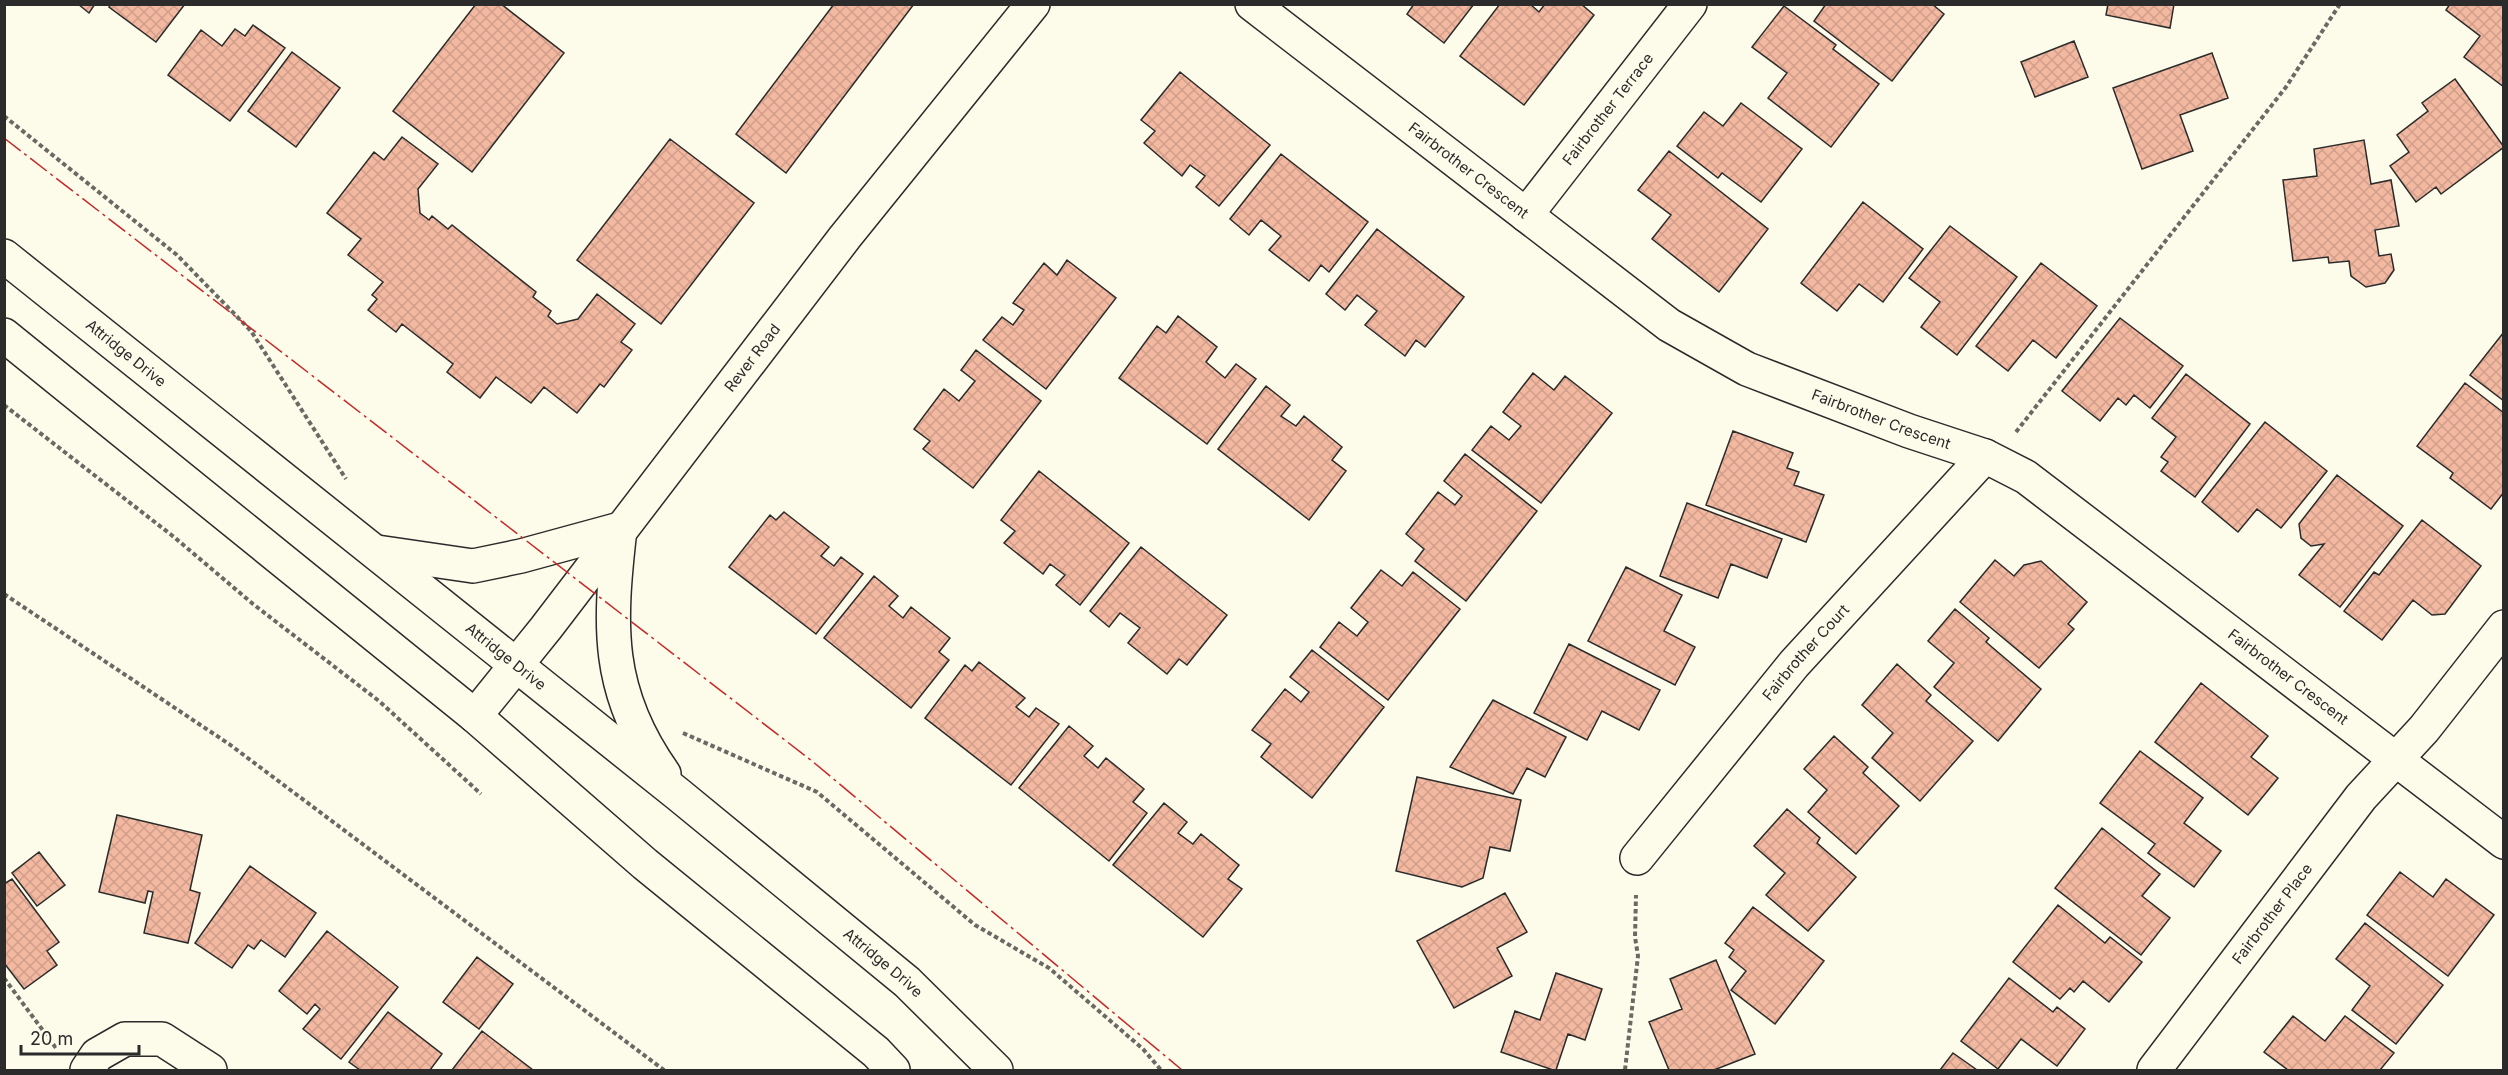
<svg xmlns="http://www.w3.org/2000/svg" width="2508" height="1075" font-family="Inter,sans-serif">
	<defs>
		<pattern id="building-cross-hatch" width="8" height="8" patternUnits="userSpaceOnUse" patternTransform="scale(1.5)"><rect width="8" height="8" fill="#f2b8a0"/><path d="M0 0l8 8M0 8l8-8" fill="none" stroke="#d09e8a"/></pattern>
	</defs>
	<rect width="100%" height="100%" fill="#fdfbea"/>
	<path fill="url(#building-cross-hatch)" stroke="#2b2b2b" stroke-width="1.5" d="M 78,4 L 95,4 L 89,13 Z
		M 111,4 L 185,4 L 156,42 L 109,7 Z
		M 476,4 L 501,4 L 564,53 L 472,172 L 393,111 Z
		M 834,4 L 914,4 L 786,173 L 736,134 Z
		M 1414,4 L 1474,4 L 1444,43 L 1407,14 Z
		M 1500,4 L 1530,4 L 1539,12 L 1545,4 L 1581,4 L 1594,15 L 1524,105 L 1460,56 Z
		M 1826,4 L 1932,4 L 1944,14 L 1892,81 L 1814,21 Z
		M 2108,4 L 2174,4 L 2170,28 L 2106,15 Z
		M 2450,4 L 2504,4 L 2504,87 L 2464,57 L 2480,36 L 2446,10 Z
		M 1784,6 L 1836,45 L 1833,49 L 1879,84 L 1831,147 L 1768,98 L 1787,73 L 1752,47 Z
		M 253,25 L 285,48 L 230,121 L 168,75 L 201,30 L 222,46 L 235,29 L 245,36 Z
		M 2074,41 L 2088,77 L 2035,97 L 2021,62 Z
		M 292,52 L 340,88 L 296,147 L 248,111 Z
		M 2212,53 L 2228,98 L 2180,115 L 2193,151 L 2142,169 L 2113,88 Z
		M 1180,72 L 1270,145 L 1219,206 L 1196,187 L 1205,176 L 1190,165 L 1182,176 L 1144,143 L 1155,131 L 1141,120 Z
		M 2455,79 L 2504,147 L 2441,194 L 2436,187 L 2416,202 L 2390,166 L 2409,152 L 2397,135 L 2428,111 L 2422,103 Z
		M 1741,103 L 1802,149 L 1761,202 L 1722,173 L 1718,178 L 1677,146 L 1704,112 L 1723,126 Z
		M 402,137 L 438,164 L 418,189 L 420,213 L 429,220 L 432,216 L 448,229 L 452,225 L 536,292 L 533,297 L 551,311 L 548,316 L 557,324 L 578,319 L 597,294 L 635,324 L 621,342 L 632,350 L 604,387 L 600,384 L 577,413 L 544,387 L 531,403 L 496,377 L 480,398 L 447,372 L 453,364 L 402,324 L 396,332 L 368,310 L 377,299 L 372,295 L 383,282 L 348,255 L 361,239 L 327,213 L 374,152 L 384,160 Z
		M 670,139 L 754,203 L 661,324 L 577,260 Z
		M 2364,140 L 2371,184 L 2391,180 L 2399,226 L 2375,230 L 2379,256 L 2391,254 L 2394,270 L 2385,283 L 2366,287 L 2351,276 L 2349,261 L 2329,263 L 2328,257 L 2293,261 L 2283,180 L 2317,176 L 2314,149 Z
		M 1669,151 L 1768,229 L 1719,292 L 1652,239 L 1671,215 L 1638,190 Z
		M 1281,154 L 1368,222 L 1329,272 L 1321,265 L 1309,281 L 1269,250 L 1281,236 L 1261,220 L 1249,235 L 1230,219 Z
		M 1863,202 L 1923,249 L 1883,302 L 1859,284 L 1837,311 L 1801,283 Z
		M 1950,226 L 2017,277 L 1957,355 L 1921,327 L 1940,302 L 1909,278 Z
		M 1377,229 L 1464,297 L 1425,347 L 1416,340 L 1405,356 L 1365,325 L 1377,311 L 1357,295 L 1345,310 L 1326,294 Z
		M 1067,260 L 1116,298 L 1046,389 L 983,340 L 1002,317 L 1013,325 L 1024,310 L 1013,303 L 1044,263 L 1057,275 Z
		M 2041,263 L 2097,306 L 2056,358 L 2033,340 L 2008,371 L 1976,346 Z
		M 1178,316 L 1217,347 L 1206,362 L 1225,378 L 1236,364 L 1256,379 L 1207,444 L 1119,378 L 1157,326 L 1166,333 Z
		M 2120,318 L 2183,366 L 2150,408 L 2134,395 L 2126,405 L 2118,398 L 2100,421 L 2062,391 Z
		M 2504,332 L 2504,401 L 2470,375 Z
		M 976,350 L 1041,401 L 973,488 L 923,449 L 930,441 L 914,429 L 944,389 L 959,401 L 975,381 L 961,370 Z
		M 1533,373 L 1554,390 L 1565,376 L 1612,413 L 1541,503 L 1472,450 L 1491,426 L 1509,440 L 1521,426 L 1503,412 Z
		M 2186,374 L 2250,424 L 2195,497 L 2161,471 L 2168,462 L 2161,457 L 2176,437 L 2152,418 Z
		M 2465,383 L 2504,413 L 2504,492 L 2491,509 L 2450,478 L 2453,473 L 2417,446 Z
		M 1266,386 L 1290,405 L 1281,416 L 1296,426 L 1304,416 L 1342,447 L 1332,460 L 1346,471 L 1309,520 L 1218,449 Z
		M 2265,422 L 2327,471 L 2281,528 L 2257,509 L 2238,532 L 2202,502 Z
		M 1733,431 L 1793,453 L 1787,468 L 1799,472 L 1794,485 L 1824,495 L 1806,542 L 1706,505 Z
		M 1465,454 L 1537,511 L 1466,601 L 1415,561 L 1424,549 L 1406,534 L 1438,492 L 1455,505 L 1462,496 L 1444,481 Z
		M 1039,471 L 1129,543 L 1080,605 L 1056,585 L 1065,575 L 1050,564 L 1043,574 L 1004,543 L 1015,531 L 1001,520 Z
		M 2337,475 L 2403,526 L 2340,607 L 2299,575 L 2324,544 L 2311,546 L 2301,538 L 2299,524 Z
		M 1687,503 L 1782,539 L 1767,578 L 1731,564 L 1718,598 L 1660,576 Z
		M 784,512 L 829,547 L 821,556 L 834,566 L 841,557 L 863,574 L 816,634 L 729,567 L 770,515 L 776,520 Z
		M 2422,520 L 2481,566 L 2445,614 L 2432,615 L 2413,600 L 2382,640 L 2344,611 L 2374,572 L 2379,575 Z
		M 1141,547 L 1227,615 L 1187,665 L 1179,659 L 1167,674 L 1128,643 L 1140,628 L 1120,613 L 1109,627 L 1090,611 Z
		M 1995,560 L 2014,576 L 2024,565 L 2041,561 L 2087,602 L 2068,624 L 2074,629 L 2039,668 L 1960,602 Z
		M 1626,567 L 1682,595 L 1664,631 L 1695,647 L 1675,685 L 1588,641 Z
		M 1381,570 L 1402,586 L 1413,572 L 1460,609 L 1388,700 L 1320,647 L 1339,622 L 1357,636 L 1368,622 L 1351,608 Z
		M 874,576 L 898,596 L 889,606 L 903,618 L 911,607 L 950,638 L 939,652 L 949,660 L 911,708 L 824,638 Z
		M 1955,609 L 1989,638 L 1986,642 L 2041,689 L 1998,741 L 1934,687 L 1954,663 L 1928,641 Z
		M 1569,644 L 1660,690 L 1639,730 L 1602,711 L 1587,740 L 1534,713 Z
		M 1312,650 L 1384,707 L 1312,798 L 1261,757 L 1271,744 L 1252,730 L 1285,689 L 1301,702 L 1309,692 L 1290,677 Z
		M 979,662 L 1025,698 L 1016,707 L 1029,717 L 1036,708 L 1059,724 L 1011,785 L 925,718 L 965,665 L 972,671 Z
		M 1897,664 L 1931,695 L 1926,701 L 1973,741 L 1920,801 L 1872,758 L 1893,733 L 1862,705 Z
		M 2201,683 L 2268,736 L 2251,757 L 2278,778 L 2248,815 L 2155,742 Z
		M 1493,700 L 1566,737 L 1545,777 L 1527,768 L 1513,794 L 1450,767 Z
		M 1069,726 L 1093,746 L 1084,756 L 1098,768 L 1106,758 L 1144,789 L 1133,802 L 1147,813 L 1109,861 L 1019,788 Z
		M 1834,736 L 1868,767 L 1863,773 L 1899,806 L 1856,854 L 1808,812 L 1827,790 L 1804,769 Z
		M 2140,751 L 2203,798 L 2184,823 L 2221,851 L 2194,887 L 2148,853 L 2155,844 L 2100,803 Z
		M 1417,777 L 1521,800 L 1510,851 L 1490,847 L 1483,878 L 1462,887 L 1396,871 Z
		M 1164,803 L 1187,822 L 1178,833 L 1193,844 L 1201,834 L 1239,865 L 1228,879 L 1242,889 L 1203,937 L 1113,865 Z
		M 1787,809 L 1820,838 L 1817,843 L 1856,877 L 1808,931 L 1766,895 L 1785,873 L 1754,846 Z
		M 117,815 L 202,835 L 190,890 L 200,893 L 188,943 L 144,933 L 153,892 L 148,891 L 145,903 L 99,892 Z
		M 2102,828 L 2160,874 L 2142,896 L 2170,918 L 2141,955 L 2055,888 Z
		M 39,852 L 65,885 L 37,906 L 12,873 Z
		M 250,866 L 316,913 L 285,957 L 261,940 L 254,949 L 248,945 L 232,968 L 195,943 Z
		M 2400,872 L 2433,897 L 2446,879 L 2494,915 L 2448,976 L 2367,915 Z
		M 12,879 L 59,942 L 47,951 L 57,965 L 24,989 L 4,963 L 4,884 Z
		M 1505,893 L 1527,932 L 1497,948 L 1512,976 L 1454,1008 L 1417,941 Z
		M 2058,905 L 2105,943 L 2110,937 L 2142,962 L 2109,1002 L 2083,981 L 2074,992 L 2070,988 L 2060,999 L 2013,962 Z
		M 1753,907 L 1824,961 L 1775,1024 L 1731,990 L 1746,971 L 1729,957 L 1734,950 L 1725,943 Z
		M 2365,923 L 2443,985 L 2396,1044 L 2352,1010 L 2370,986 L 2336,959 Z
		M 327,931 L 398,987 L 341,1059 L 303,1029 L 320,1009 L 315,1004 L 307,1014 L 279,991 Z
		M 477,957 L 513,984 L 479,1029 L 443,1002 Z
		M 1716,960 L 1755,1054 L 1714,1070 L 1669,1070 L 1649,1022 L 1682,1009 L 1670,979 Z
		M 1556,973 L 1602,989 L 1585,1040 L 1568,1034 L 1556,1070 L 1553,1070 L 1501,1052 L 1515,1011 L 1540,1020 Z
		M 2009,978 L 2053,1012 L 2057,1007 L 2085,1029 L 2057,1066 L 2021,1039 L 1998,1069 L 1961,1041 Z
		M 388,1012 L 442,1054 L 430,1070 L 360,1070 L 349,1062 Z
		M 2293,1016 L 2325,1041 L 2345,1016 L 2394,1053 L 2380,1070 L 2288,1070 L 2264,1052 Z
		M 482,1031 L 533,1070 L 452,1070 Z
		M 1953,1053 L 1977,1070 L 1940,1070 Z"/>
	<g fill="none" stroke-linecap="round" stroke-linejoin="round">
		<defs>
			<g id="minor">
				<path id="s1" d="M 1252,4 L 1669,325 L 1747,369 L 1909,431 L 1985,456 L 2026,477 L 2504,842"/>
				<path id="s2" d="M 1526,215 L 1690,4"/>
				<path id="s3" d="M 475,716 L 546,628 L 845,237 L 1033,4"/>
				<path id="s4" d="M 1637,858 L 1794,664 L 1985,456"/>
				<path d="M 87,1070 L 97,1055 L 125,1039 L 162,1039 L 210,1070"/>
				<path id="s5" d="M 2154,1070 L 2361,797 L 2424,729 L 2504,627"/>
			</g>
			<g id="major">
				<path id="s6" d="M 4,256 L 679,795 L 907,982 L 996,1070"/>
				<path d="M 4,335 L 475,716 L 645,864 L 876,1052 L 893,1070"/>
				<path d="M 377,552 L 473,566 L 521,556 L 620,529 C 609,625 605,691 664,774"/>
			</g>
		</defs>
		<use href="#minor" stroke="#2b2b2b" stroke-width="36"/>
		<use href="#major" stroke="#2b2b2b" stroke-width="36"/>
		<path stroke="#6a6964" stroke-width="4" stroke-dasharray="4.5 3" stroke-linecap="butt" d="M 4,116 L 177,255 L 251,331 L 346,479
			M 4,405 L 174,537 L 253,604 L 379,701 L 481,794
			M 2016,432 L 2286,87 L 2340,4
			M 4,594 L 229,744 L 664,1070
			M 683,733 L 817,792 L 975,925 L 1049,968 L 1143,1049 L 1161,1070
			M 4,978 L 56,1048
			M 1625,1070 L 1638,956 L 1635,937 L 1636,895"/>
		<use href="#minor" stroke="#fdfbea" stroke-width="33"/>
		<use href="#major" stroke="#fdfbea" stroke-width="33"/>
		<path stroke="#c62828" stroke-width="1.5" stroke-dasharray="21 4.5 3 4.5" stroke-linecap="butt" d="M 4,138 L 812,761 L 1182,1070"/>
	</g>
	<g text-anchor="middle" stroke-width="4.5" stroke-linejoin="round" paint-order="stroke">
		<g font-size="15" fill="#2b2b2b" stroke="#fdfbea">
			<text dy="5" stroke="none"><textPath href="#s2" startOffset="134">Fairbrother Terrace</textPath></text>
			<text dy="5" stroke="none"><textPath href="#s1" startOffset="273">Fairbrother Crescent</textPath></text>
			<text dy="5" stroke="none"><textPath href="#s6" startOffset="156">Attridge Drive</textPath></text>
			<text dy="5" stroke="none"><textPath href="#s3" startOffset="453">Rever Road</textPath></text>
			<text dy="5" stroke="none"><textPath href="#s1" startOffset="759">Fairbrother Crescent</textPath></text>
			<text dy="5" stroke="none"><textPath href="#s4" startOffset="266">Fairbrother Court</textPath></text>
			<text dy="5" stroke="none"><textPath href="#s6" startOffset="642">Attridge Drive</textPath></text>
			<text dy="5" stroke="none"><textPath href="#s1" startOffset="1245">Fairbrother Crescent</textPath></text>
			<text dy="5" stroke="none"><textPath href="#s5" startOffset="196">Fairbrother Place</textPath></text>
			<text dy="5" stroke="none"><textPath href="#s6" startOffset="1128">Attridge Drive</textPath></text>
		</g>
	</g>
	<rect width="2508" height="1075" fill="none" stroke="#2b2b2b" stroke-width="12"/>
	<path d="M21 1045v9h118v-9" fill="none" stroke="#2b2b2b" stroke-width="3"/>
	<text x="30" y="1045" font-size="18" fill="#2b2b2b" stroke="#fdfbea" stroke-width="4.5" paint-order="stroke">20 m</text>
</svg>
